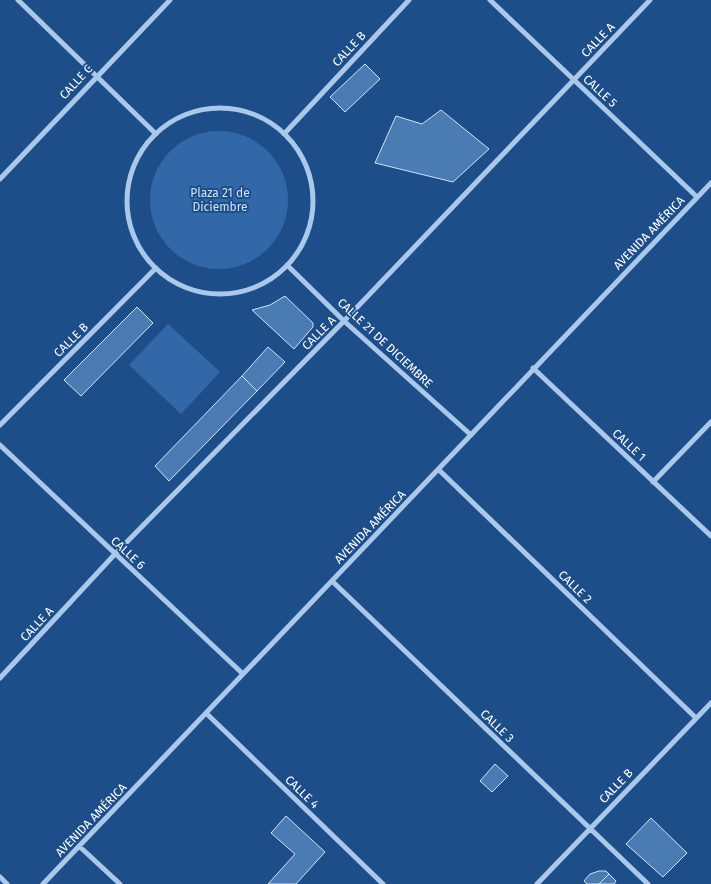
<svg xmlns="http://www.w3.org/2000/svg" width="711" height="884" font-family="'Fira Sans',sans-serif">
	<rect width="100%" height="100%" fill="#1e4e89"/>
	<path fill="#3268a7" d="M150 200a69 69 0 1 1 138 0a69 69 0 1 1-138 0Z
		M 168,324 L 220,372 L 181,414 L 129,365 Z"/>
	<path fill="#4b7bb3" stroke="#cee2f8" d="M 365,64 L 380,79 L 345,112 L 330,97 Z
		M 441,110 L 489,149 L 453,182 L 375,163 L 396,116 L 422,124 Z
		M 285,296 L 313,323 L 313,327 L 294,349 L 252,310 L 270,305 Z
		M 137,307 L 153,323 L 81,396 L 64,380 Z
		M 268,347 L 285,362 L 257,391 L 242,376 Z
		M 242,376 L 257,391 L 169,481 L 155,466 Z
		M 495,764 L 508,776 L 492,792 L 480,781 Z
		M 286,816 L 325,852 L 296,884 L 268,884 L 295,854 L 271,833 Z
		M 651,818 L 687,853 L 663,877 L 626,844 Z
		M 599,871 L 606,871 L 609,874 L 599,884 L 587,884 L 584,881 L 590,874 Z
		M 609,874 L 616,881 L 614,884 L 599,884 Z"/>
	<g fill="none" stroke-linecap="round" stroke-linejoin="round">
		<path stroke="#a9c8eb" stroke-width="5" d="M 18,0 L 156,134
			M 490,0 L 697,197
			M127 201a93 93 0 1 1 186 0a93 93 0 1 1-186 0Z
			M 284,134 L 409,0
			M 0,179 L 170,0
			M 287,265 L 344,321 L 471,435
			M 533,368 L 711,536
			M 0,425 L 156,268
			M 0,445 L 243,674
			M 439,470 L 696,718
			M 653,482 L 711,422
			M 332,581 L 648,884
			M 0,678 L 115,554 L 344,321 L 650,0
			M 207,714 L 383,884
			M 79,846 L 120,884
			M 0,877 L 7,884
			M 43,884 L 711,183
			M 537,884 L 711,703"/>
	</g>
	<g text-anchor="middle" stroke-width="4" stroke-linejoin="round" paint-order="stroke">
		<g font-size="12" fill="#fff" stroke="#1e4e89">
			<text transform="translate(598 40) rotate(-46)" y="4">CALLE A</text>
			<text transform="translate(349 49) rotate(-47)" y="4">CALLE B</text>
			<text transform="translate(76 82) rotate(-47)" y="4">CALLE C</text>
			<text transform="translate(600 91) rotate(43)" y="4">CALLE 5</text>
			<text transform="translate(649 233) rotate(-46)" y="4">AVENIDA AMÉRICA</text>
			<text transform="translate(319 333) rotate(-45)" y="4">CALLE A</text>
			<text transform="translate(71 340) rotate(-45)" y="4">CALLE B</text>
			<text transform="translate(385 343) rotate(43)" y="4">CALLE 21 DE DICIEMBRE</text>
			<text transform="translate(629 445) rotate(43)" y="4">CALLE 1</text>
			<text transform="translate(370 527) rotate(-46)" y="4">AVENIDA AMÉRICA</text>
			<text transform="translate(128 553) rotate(43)" y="4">CALLE 6</text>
			<text transform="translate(575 587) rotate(44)" y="4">CALLE 2</text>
			<text transform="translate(37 624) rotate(-47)" y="4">CALLE A</text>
			<text transform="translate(497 726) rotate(44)" y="4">CALLE 3</text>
			<text transform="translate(616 786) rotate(-46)" y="4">CALLE B</text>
			<text transform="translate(302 792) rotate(44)" y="4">CALLE 4</text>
			<text transform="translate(91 820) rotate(-46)" y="4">AVENIDA AMÉRICA</text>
		</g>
		<g font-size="12" fill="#cee2f8" stroke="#1e4e89">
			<text x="220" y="197">Plaza 21 de<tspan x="220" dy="14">Diciembre</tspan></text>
		</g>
	</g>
</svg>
